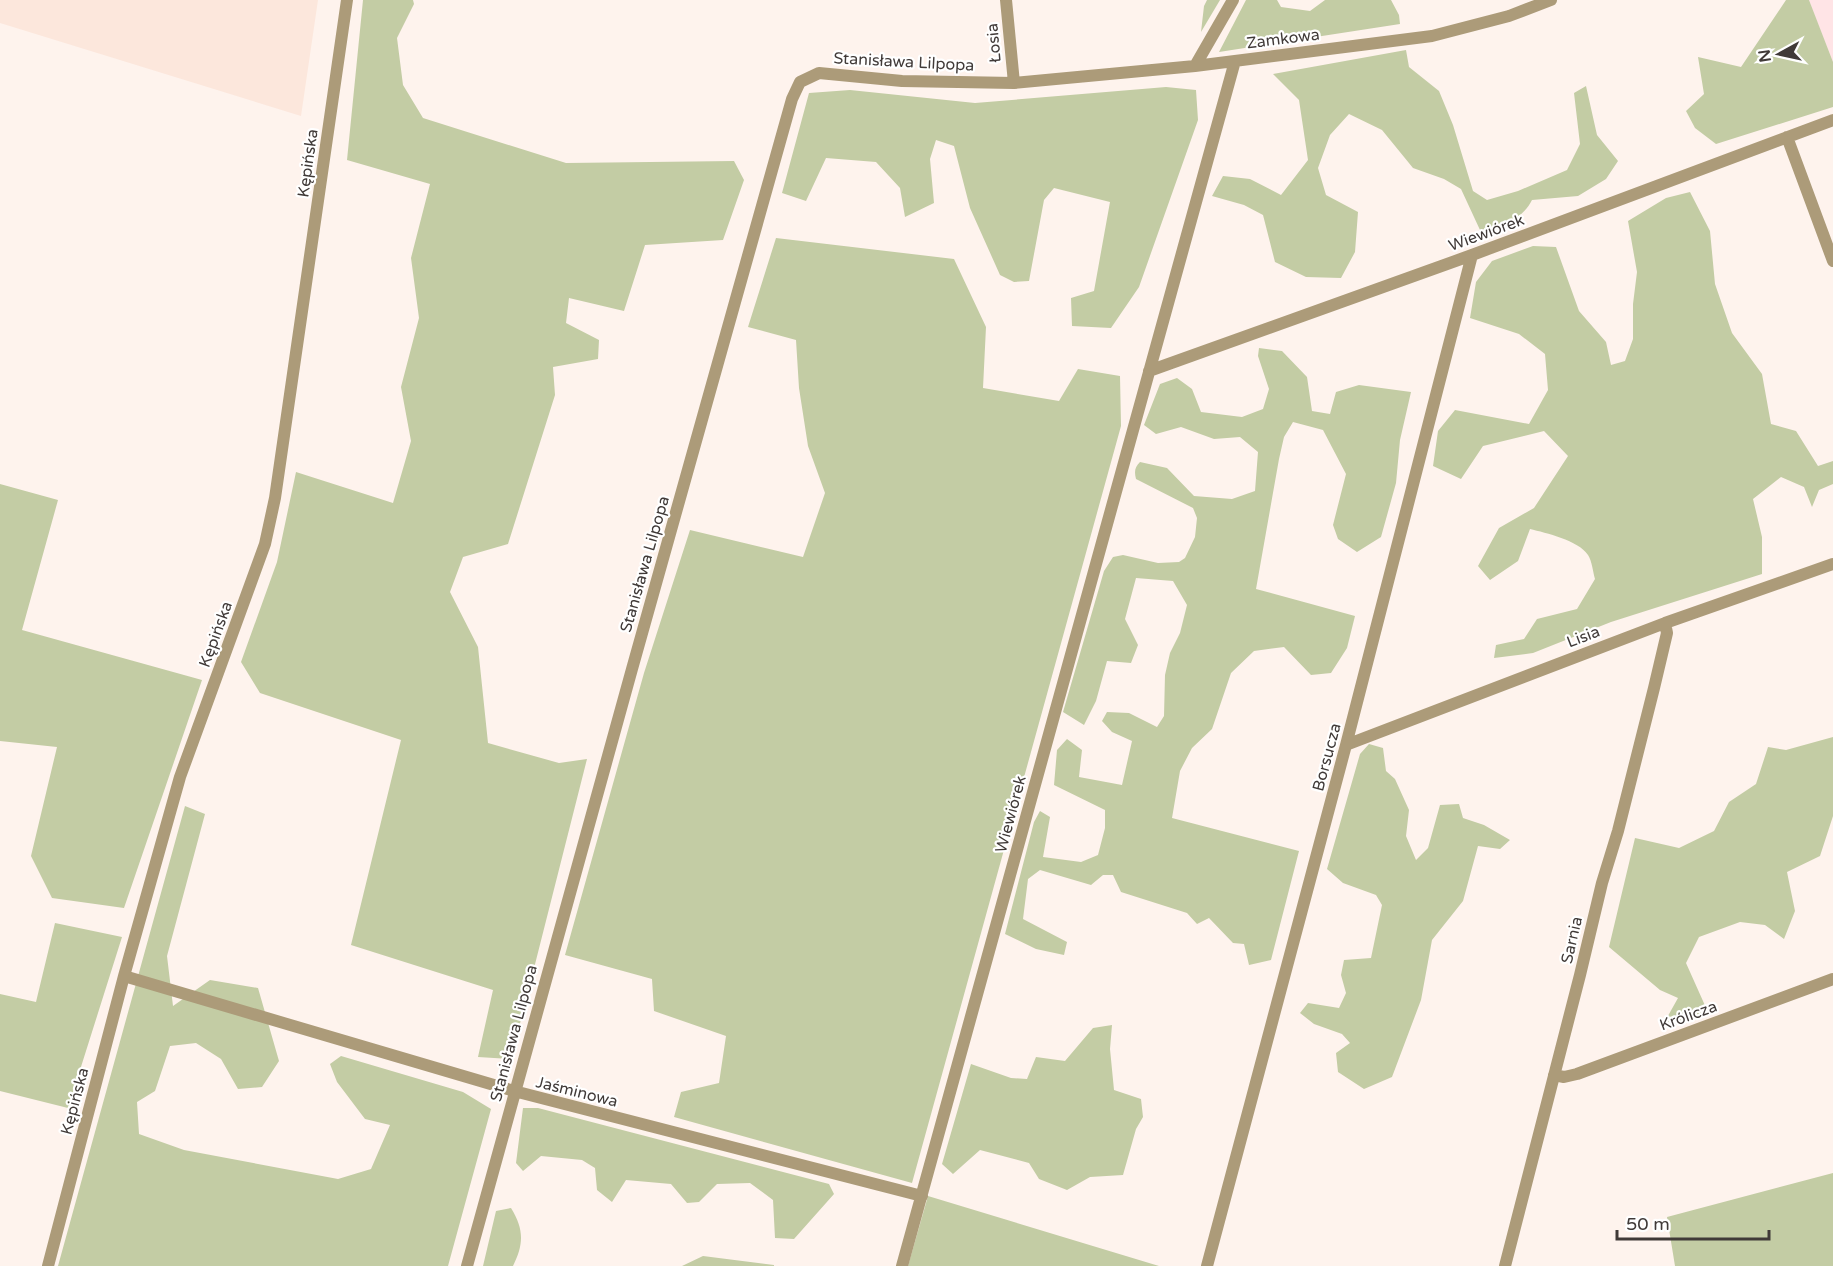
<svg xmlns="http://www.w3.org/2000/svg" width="1833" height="1266" font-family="'Varela Round',sans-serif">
	<rect width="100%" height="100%" fill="#fef3ed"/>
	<path fill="#fce7dc" d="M 0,0 L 318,0 L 301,116 L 0,23 Z"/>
	<path fill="#ffe4e6" d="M 1809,0 L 1833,0 L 1833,62 L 1816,19 Z"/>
	<path fill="#c3cca4" d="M 363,0 L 413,0 L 414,4 L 397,38 L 403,85 L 423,118 L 566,163 L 734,161 L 744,180 L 723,240 L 645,245 L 624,311 L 569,298 L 566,323 L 599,340 L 598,359 L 553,367 L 555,395 L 508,544 L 463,557 L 450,592 L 478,647 L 488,743 L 559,763 L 587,759 L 511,1059 L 478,1057 L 493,990 L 351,945 L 401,740 L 260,693 L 241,662 L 277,562 L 296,472 L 393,503 L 411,441 L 401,387 L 419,318 L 411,258 L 430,184 L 347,160 Z
		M 1207,0 L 1220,0 L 1201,32 L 1204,6 Z
		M 1246,0 L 1277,0 L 1281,7 L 1310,11 L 1325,0 L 1391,0 L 1399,15 L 1400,24 L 1219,52 Z
		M 1786,0 L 1809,0 L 1833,62 L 1833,107 L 1716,144 L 1695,128 L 1686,111 L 1704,94 L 1698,57 L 1741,67 Z
		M 1406,50 L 1409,67 L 1439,91 L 1453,125 L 1473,191 L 1487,200 L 1518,191 L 1567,170 L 1580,144 L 1574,93 L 1586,86 L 1597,135 L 1618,161 L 1606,179 L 1578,196 L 1532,200 C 1523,219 1500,228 1480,230 L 1461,189 L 1444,179 L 1413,168 L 1382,130 L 1349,114 L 1330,135 L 1318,168 L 1326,195 L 1358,212 L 1355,252 L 1341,278 L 1306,277 L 1275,262 L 1263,215 L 1244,205 L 1212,196 L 1223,176 L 1250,179 L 1281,195 L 1308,160 L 1299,100 L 1273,74 Z
		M 1166,87 L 1196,90 L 1198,120 L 1139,287 L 1111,328 L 1072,326 L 1071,298 L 1094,291 L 1110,202 L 1054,188 L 1044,200 L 1029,281 L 1014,282 L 1000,275 L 970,208 L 954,146 L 936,140 L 930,159 L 934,203 L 905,217 L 900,188 L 876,162 L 826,158 L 806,201 L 782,193 L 809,93 L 850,90 L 975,103 Z
		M 1690,192 L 1710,231 L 1715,284 L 1732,333 L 1762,374 L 1771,424 L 1796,431 L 1818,466 L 1833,461 L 1833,484 L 1819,490 L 1812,507 L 1804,487 L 1781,477 L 1753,499 L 1762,537 L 1762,574 L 1611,622 L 1533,653 L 1494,658 L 1496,645 L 1524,639 L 1537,619 L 1577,609 L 1595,579 C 1593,572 1592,561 1588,555 C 1578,540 1546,533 1530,529 L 1518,561 L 1490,580 L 1478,566 L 1499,528 L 1534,508 L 1568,456 L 1544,431 L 1483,446 L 1461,479 L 1433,466 L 1438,431 L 1455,410 L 1529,424 L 1548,390 L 1545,354 L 1519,334 L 1470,318 L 1476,282 L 1492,261 L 1533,246 L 1556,247 L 1579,311 L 1606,342 L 1611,365 L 1625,361 L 1633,339 L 1633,304 L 1637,272 L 1628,221 L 1666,198 Z
		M 776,238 L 954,259 L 986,327 L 983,388 L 1059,401 L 1078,369 L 1120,376 L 1121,426 L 912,1183 L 674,1117 L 681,1092 L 719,1083 L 726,1036 L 654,1011 L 652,979 L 565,955 L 644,673 L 690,530 L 803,557 L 825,493 L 808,446 L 799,388 L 796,340 L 748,327 Z
		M 1259,348 L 1282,351 L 1307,377 L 1312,411 L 1330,414 L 1336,392 L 1359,385 L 1411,392 L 1400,440 L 1396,483 L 1381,537 L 1357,552 L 1338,539 L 1333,525 L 1346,474 L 1323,430 L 1293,422 L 1284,437 L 1279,459 L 1256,589 L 1355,616 L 1347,648 L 1331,673 L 1311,675 L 1284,647 L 1254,651 L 1231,673 L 1212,729 L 1192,748 L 1180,771 L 1172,818 L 1299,851 L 1271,960 L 1249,965 L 1244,944 L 1233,943 L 1209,918 L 1197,924 L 1187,913 L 1121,892 L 1113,875 L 1103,875 L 1091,885 L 1040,870 L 1028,879 L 1023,919 L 1067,942 L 1064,955 L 1036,949 L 1005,934 L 1034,822 L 1040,811 L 1050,817 L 1043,857 L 1081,862 L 1098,855 L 1105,828 L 1105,810 L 1054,785 L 1057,750 L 1067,739 L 1082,750 L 1079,777 L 1122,785 L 1132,741 L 1112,732 L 1102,721 L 1107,712 L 1129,713 L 1157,727 L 1164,716 L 1165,675 L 1170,653 L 1180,633 L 1187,605 L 1173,581 L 1136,578 L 1125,619 L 1138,645 L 1131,663 L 1107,661 L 1096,701 L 1084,725 L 1063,712 L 1104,571 L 1113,557 L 1123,555 L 1158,563 L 1179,562 L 1185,558 L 1195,537 L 1197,518 L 1193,508 L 1136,479 C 1134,471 1135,467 1140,462 L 1167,468 L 1194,496 L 1232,499 L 1255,491 L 1258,452 L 1240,437 L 1214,439 L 1181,427 L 1156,434 L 1144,425 L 1160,384 L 1177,378 L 1192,389 L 1201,412 L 1242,417 L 1263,409 L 1269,389 L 1258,356 Z
		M 0,484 L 58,500 L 22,630 L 202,680 L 124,908 L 52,898 L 31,856 L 57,747 L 0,741 Z
		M 1833,737 L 1833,816 L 1820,856 L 1787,872 L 1795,911 L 1784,939 L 1765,925 L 1740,922 L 1699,937 L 1686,963 L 1707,1010 L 1672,1027 L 1664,1023 L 1678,998 L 1660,990 L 1609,947 L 1635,838 L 1679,848 L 1714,831 L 1729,802 L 1756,784 L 1768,747 L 1786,750 Z
		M 1369,744 L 1383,748 L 1386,771 L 1395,779 L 1409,810 L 1406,836 L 1416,860 L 1428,848 L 1440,805 L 1459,804 L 1463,818 L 1484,825 L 1510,840 L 1500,849 L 1478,846 L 1463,901 L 1432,940 L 1421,1000 L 1392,1077 L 1364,1089 L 1338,1072 L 1336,1053 L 1350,1043 L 1342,1034 L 1314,1024 L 1300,1013 L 1308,1003 L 1339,1008 L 1346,993 L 1341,975 L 1344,960 L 1371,958 L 1382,905 L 1376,895 L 1343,883 L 1327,869 L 1360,754 Z
		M 185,806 L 205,814 L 167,956 L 173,1006 L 210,980 L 258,988 L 279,1061 L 262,1087 L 238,1089 L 221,1059 L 196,1043 L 170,1046 L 155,1091 L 137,1102 L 139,1134 L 184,1150 L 338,1179 L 371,1169 L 390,1125 L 365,1119 L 337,1082 L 330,1064 L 341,1056 L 463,1092 L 491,1109 L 448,1266 L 58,1266 Z
		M 55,923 L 122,937 L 68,1108 L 0,1091 L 0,994 L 36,1002 Z
		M 1112,1025 L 1110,1049 L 1114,1090 L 1141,1099 L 1143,1117 L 1136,1129 L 1123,1175 L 1090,1177 L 1067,1190 L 1039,1179 L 1029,1163 L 980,1150 L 953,1174 L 942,1164 L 971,1064 L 1011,1078 L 1027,1079 L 1036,1057 L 1065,1061 L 1093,1028 Z
		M 523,1108 L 538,1108 L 829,1184 L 834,1194 L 794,1239 L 775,1238 L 773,1200 L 750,1183 L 717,1184 L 699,1202 L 687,1203 L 671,1184 L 626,1180 L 612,1202 L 597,1190 L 595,1168 L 582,1160 L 541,1156 L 523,1171 L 516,1163 Z
		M 1833,1173 L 1833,1266 L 1675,1266 L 1667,1217 Z
		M 928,1196 L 1159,1266 L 908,1266 Z
		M 511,1208 C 524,1229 524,1244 513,1266 L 483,1266 L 496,1211 Z
		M 703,1256 L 774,1265 L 774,1266 L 682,1266 Z"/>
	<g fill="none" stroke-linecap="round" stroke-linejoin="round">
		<path stroke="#ac9b79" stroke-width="12" d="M 1006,0 L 1014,83
			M 1195,66 L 1233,0
			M 1787,137 L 1833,261
			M 1149,371 L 1472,255 L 1833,120
			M 1346,745 L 1665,623 L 1833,564
			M 124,976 L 514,1091 L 922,1196
			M 1554,1075 L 1564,1077 L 1577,1074 L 1833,979
			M 48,1266 L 124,976 L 180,777 L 265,544 L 275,498 L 347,0
			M 467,1266 L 632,669 L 792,99 L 800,82 L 819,73 L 902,81 L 1014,83 L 1195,66 L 1432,36 L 1509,16 L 1551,0
			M 902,1266 L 1235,61
			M 1207,1266 L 1346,745 L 1472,255
			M 1505,1266 L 1580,975 L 1602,883 L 1618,831 L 1654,688 L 1667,633 L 1665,623"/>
	</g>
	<g text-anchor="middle" stroke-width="4.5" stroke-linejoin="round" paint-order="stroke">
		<g font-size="16" fill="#403a38" stroke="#fff">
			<text transform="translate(1283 38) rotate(-7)" y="6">Zamkowa</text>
			<text transform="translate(993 43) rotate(-95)" y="6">Łosia</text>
			<text transform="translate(904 61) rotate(3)" y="6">Stanisława Lilpopa</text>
			<text transform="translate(307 163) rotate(-82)" y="6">Kępińska</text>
			<text transform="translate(1486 232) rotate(-20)" y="6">Wiewiórek</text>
			<text transform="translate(644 564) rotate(-74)" y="6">Stanisława Lilpopa</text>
			<text transform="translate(215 634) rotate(-70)" y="6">Kępińska</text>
			<text transform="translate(1583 636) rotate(-21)" y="6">Lisia</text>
			<text transform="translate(1326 757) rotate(-75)" y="6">Borsucza</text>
			<text transform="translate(1010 814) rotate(-75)" y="6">Wiewiórek</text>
			<text transform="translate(1571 940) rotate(-77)" y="6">Sarnia</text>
			<text transform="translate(1688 1015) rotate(-20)" y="6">Królicza</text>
			<text transform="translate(513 1033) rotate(-75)" y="6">Stanisława Lilpopa</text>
			<text transform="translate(577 1091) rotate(14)" y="6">Jaśminowa</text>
			<text transform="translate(74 1101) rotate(-75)" y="6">Kępińska</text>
		</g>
	</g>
	<g transform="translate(1779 54) rotate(262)" stroke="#ffffff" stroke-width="4.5" paint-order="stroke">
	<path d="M0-4.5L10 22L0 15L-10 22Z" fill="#403a38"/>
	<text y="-9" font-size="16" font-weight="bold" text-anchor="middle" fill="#403a38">N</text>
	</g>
	<path d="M1617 1230v9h152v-9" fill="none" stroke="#403a38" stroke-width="3"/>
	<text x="1626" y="1230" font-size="18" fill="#403a38" stroke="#ffffff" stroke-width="4.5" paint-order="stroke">50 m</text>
</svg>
